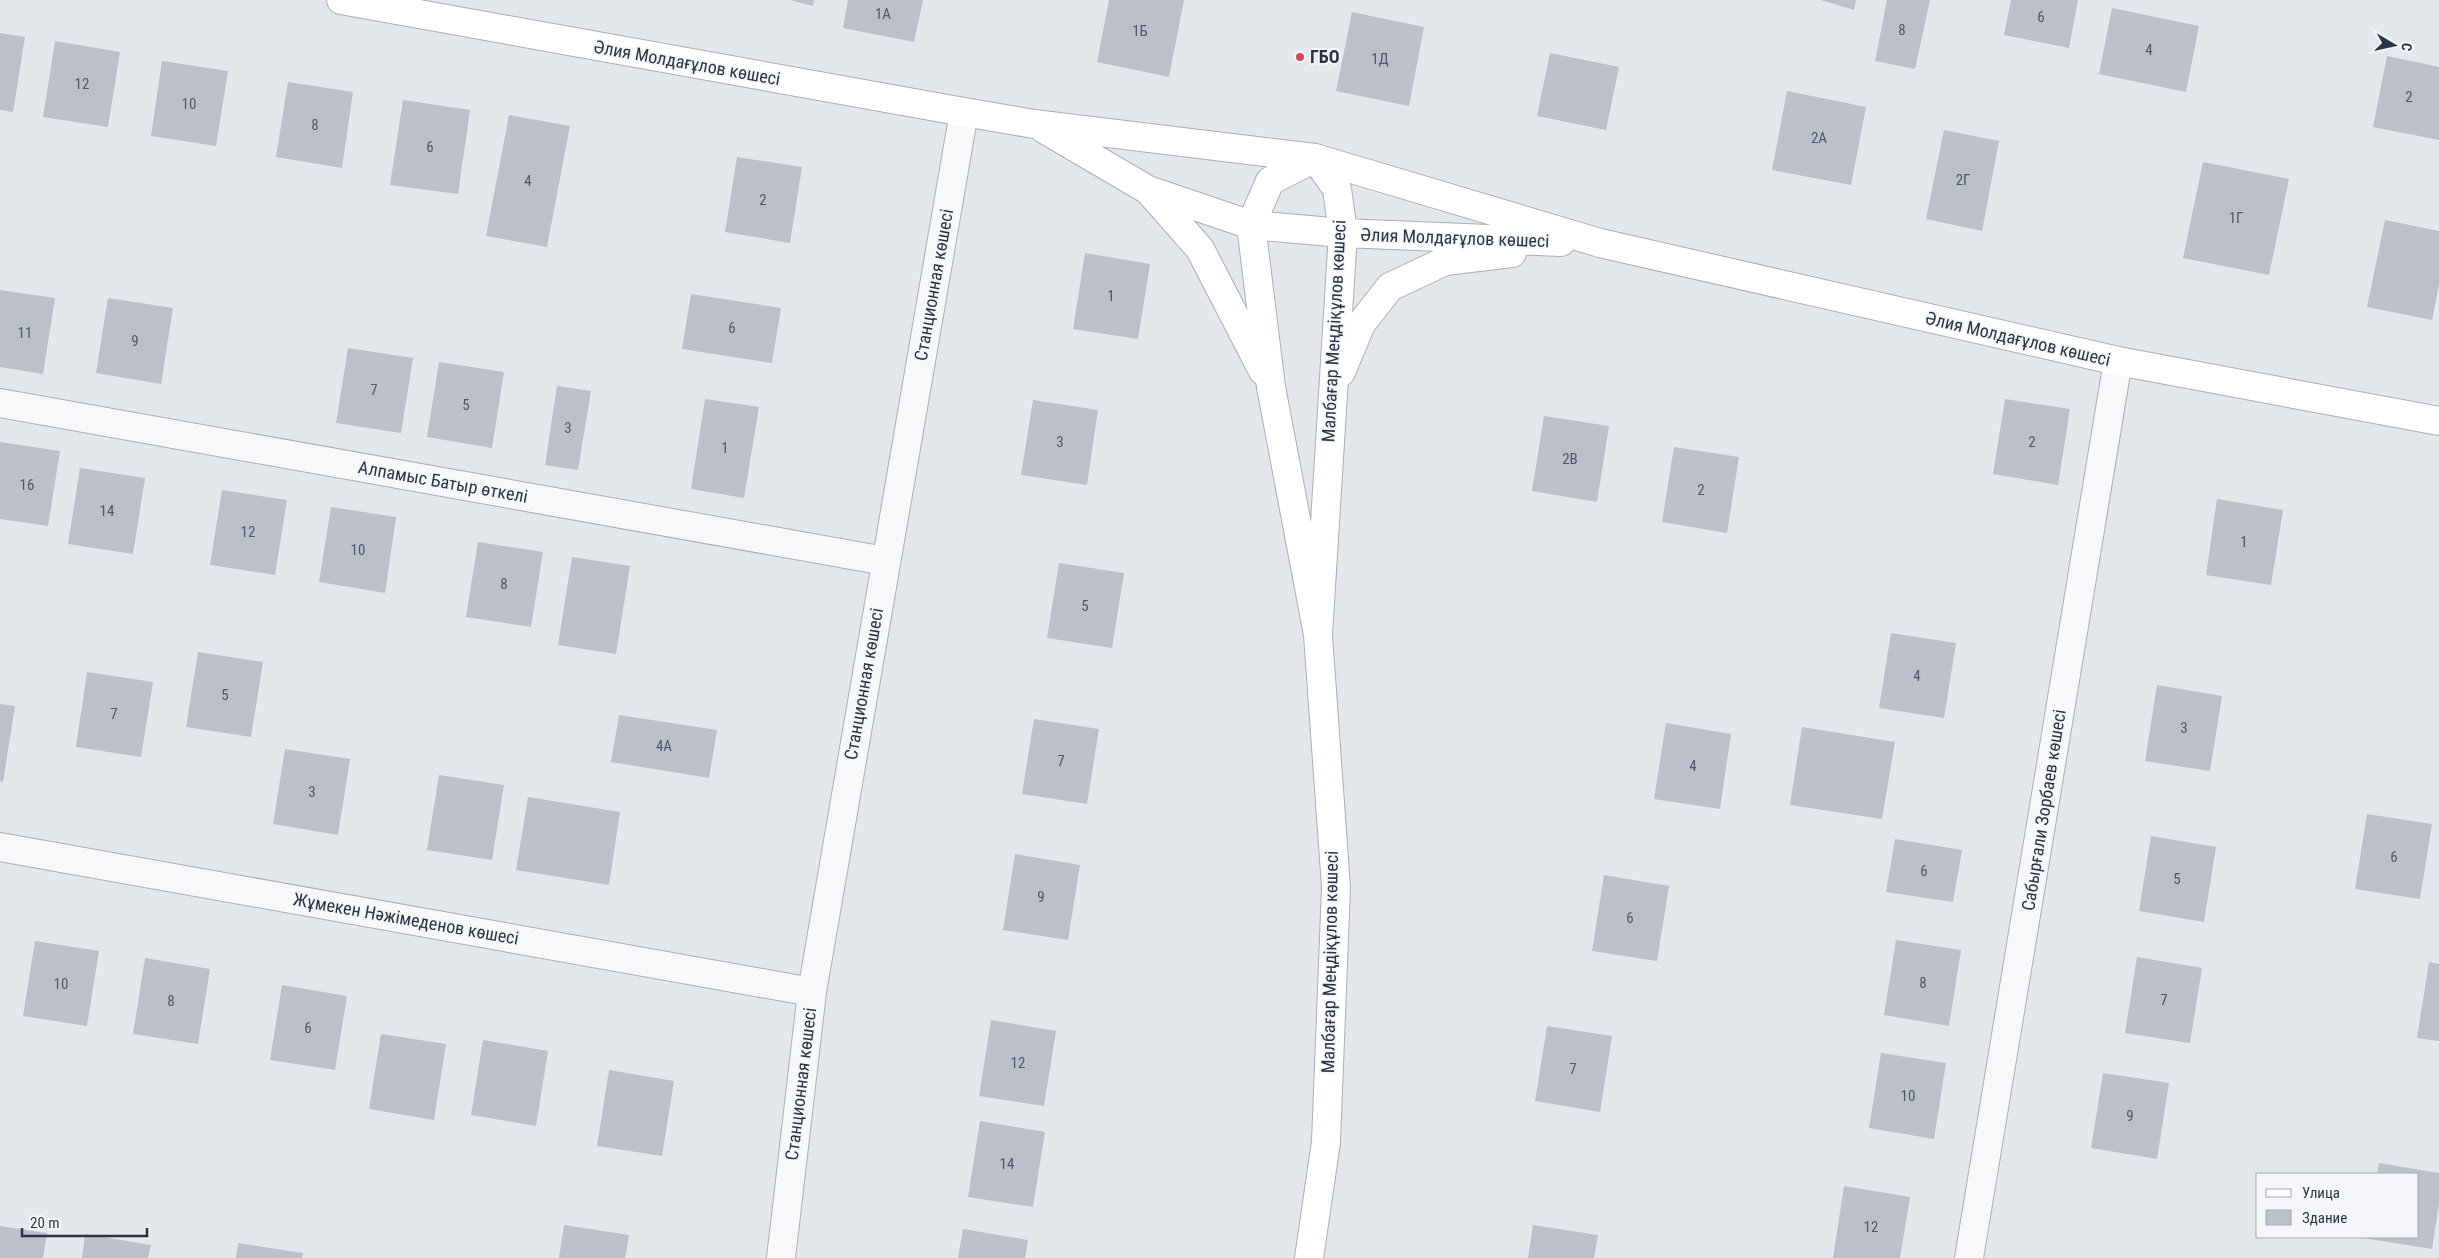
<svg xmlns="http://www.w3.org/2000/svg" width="2439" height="1258" font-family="'Roboto Condensed',sans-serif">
	<rect width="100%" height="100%" fill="#e4e7ec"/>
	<path fill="#bbc0ca" d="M 790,0 L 814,0 L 813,6 Z
		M 848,0 L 923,0 L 914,42 L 843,28 Z
		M 1109,0 L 1184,0 L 1169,77 L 1097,62 Z
		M 1821,0 L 1856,0 L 1854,10 Z
		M 1887,0 L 1930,0 L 1915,69 L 1875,61 Z
		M 2011,0 L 2078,0 L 2069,48 L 2004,35 Z
		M 2112,8 L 2199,26 L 2186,92 L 2099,74 Z
		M 1352,12 L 1424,27 L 1409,106 L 1336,91 Z
		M 0,33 L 25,37 L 13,112 L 0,110 Z
		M 55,41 L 120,52 L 108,127 L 43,117 Z
		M 1550,53 L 1619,67 L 1606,130 L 1537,116 Z
		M 2387,56 L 2439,67 L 2439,140 L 2373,127 Z
		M 162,61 L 228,71 L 216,146 L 151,136 Z
		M 288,82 L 353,92 L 342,168 L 276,157 Z
		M 1787,91 L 1866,107 L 1851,185 L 1772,170 Z
		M 403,100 L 470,110 L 458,194 L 390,185 Z
		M 509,115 L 570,126 L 547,247 L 486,236 Z
		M 1944,130 L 1999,141 L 1982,231 L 1926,219 Z
		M 737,157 L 802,167 L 790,243 L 725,232 Z
		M 2203,162 L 2289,179 L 2269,275 L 2183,258 Z
		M 2385,220 L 2439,231 L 2439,285 L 2432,320 L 2367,307 Z
		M 1085,253 L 1150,264 L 1138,339 L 1073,329 Z
		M 0,290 L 55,298 L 43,374 L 0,367 Z
		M 691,294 L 781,308 L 772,363 L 682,349 Z
		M 108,298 L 173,308 L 161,384 L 96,373 Z
		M 348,348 L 413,358 L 401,433 L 336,423 Z
		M 439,362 L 504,372 L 492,448 L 427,437 Z
		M 557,386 L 591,391 L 578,470 L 545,465 Z
		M 705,399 L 759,407 L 744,498 L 691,489 Z
		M 2005,399 L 2070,409 L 2058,485 L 1993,474 Z
		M 1033,400 L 1098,410 L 1087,485 L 1021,475 Z
		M 1544,416 L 1609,426 L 1597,502 L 1532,491 Z
		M 0,442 L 60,451 L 48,526 L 0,519 Z
		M 1674,447 L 1739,457 L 1727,533 L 1662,522 Z
		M 80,468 L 145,478 L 133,554 L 68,544 Z
		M 222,490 L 287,500 L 275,575 L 210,565 Z
		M 2217,499 L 2283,510 L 2271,585 L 2206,575 Z
		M 331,507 L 396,517 L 385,593 L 319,582 Z
		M 478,542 L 543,552 L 531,627 L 466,617 Z
		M 572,557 L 630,566 L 616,654 L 558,645 Z
		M 1059,563 L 1124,573 L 1112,648 L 1047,638 Z
		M 1891,633 L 1956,643 L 1944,718 L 1879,708 Z
		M 198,652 L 263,662 L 251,737 L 186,727 Z
		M 87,672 L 153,682 L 141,757 L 76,747 Z
		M 2157,685 L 2222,696 L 2210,771 L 2145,761 Z
		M 0,704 L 15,706 L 3,782 L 0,781 Z
		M 619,715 L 717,730 L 709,778 L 611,762 Z
		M 1034,719 L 1099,729 L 1087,804 L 1022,794 Z
		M 1666,723 L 1731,734 L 1720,809 L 1654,799 Z
		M 1802,727 L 1895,742 L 1882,819 L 1790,805 Z
		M 285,749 L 350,759 L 338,835 L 273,824 Z
		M 439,775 L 504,785 L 492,860 L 427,850 Z
		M 528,797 L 620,812 L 609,885 L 516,870 Z
		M 2367,814 L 2432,824 L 2420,899 L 2355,889 Z
		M 2151,836 L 2216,847 L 2204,922 L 2139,911 Z
		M 1895,839 L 1962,850 L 1953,902 L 1886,892 Z
		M 1015,854 L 1080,865 L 1068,940 L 1003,930 Z
		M 1604,875 L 1669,886 L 1657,961 L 1592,951 Z
		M 1896,940 L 1961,950 L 1949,1026 L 1884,1015 Z
		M 35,941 L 99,951 L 87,1026 L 23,1016 Z
		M 2137,957 L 2202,968 L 2190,1043 L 2125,1033 Z
		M 145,958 L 210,969 L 198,1044 L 133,1034 Z
		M 2429,962 L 2439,964 L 2439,1041 L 2417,1038 Z
		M 282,985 L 347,996 L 335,1070 L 270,1060 Z
		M 991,1020 L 1056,1031 L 1044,1106 L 979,1096 Z
		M 1547,1026 L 1612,1036 L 1600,1112 L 1535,1101 Z
		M 381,1034 L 446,1044 L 434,1120 L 369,1109 Z
		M 483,1040 L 548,1051 L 536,1126 L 471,1115 Z
		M 1881,1053 L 1946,1063 L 1934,1139 L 1869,1128 Z
		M 609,1070 L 674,1081 L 662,1156 L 597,1146 Z
		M 2103,1073 L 2169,1083 L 2157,1159 L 2091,1148 Z
		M 980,1121 L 1045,1132 L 1033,1207 L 968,1197 Z
		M 2379,1163 L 2439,1173 L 2439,1203 L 2432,1249 L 2363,1238 L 2418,1237 L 2418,1174 L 2377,1174 Z
		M 1844,1186 L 1910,1197 L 1900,1258 L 1833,1258 Z
		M 564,1225 L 629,1235 L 625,1258 L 559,1258 Z
		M 1533,1225 L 1598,1235 L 1594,1258 L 1528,1258 Z
		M 0,1226 L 47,1233 L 43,1258 L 0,1258 Z
		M 963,1229 L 1028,1240 L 1025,1258 L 958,1258 Z
		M 85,1234 L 151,1245 L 148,1258 L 82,1258 Z
		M 238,1243 L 303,1253 L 302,1258 L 236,1258 Z"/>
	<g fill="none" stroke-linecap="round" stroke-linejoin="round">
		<defs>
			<path id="street" d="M 0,403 L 885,561
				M 0,847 L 812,992
				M 781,1258 L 812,992 L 964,112
				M 1969,1258 L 2118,361"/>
			<path id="secondary" d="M 341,0 L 964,112 L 1034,124 L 1315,158 L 1600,243 L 2118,361 L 2439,421
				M 1044,129 L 1148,190 L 1251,225 L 1343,233 L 1561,242
				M 1149,191 L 1200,249 L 1263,371
				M 1341,372 L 1361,324 L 1390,287 L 1445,261 L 1512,253
				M 1309,1258 L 1326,1142 L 1336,887 L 1318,635 L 1271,387 L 1251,225 L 1270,181 L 1315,158 L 1337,189 L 1343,233 L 1318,635"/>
		</defs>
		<use href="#street" stroke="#a9aeb7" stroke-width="30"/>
		<use href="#secondary" stroke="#a9aeb7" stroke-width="30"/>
		<use href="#street" stroke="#f7f8fa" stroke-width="28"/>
		<use href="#secondary" stroke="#fff" stroke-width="28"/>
	</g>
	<circle fill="#d1495b" stroke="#f4f6f9" stroke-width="2" cx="1300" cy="57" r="5"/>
	<g text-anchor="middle" stroke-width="4" stroke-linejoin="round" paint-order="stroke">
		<g font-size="15" fill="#4f5766">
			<text x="883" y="19">1А</text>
			<text x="2041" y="22">6</text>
			<text x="1902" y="35">8</text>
			<text x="1140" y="36">1Б</text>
			<text x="2149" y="55">4</text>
			<text x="1380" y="64">1Д</text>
			<text x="82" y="89">12</text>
			<text x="2409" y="102">2</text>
			<text x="189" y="109">10</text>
			<text x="315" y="130">8</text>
			<text x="1819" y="143">2А</text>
			<text x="430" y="152">6</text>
			<text x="1963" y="185">2Г</text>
			<text x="528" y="186">4</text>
			<text x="763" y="205">2</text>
			<text x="2236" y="223">1Г</text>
			<text x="1111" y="301">1</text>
			<text x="732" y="333">6</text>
			<text x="25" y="338">11</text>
			<text x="135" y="346">9</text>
			<text x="374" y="395">7</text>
			<text x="466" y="410">5</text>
			<text x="568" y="433">3</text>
			<text x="1060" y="447">3</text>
			<text x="2032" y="447">2</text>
			<text x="725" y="453">1</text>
			<text x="1570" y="464">2В</text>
			<text x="27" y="490">16</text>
			<text x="1701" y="495">2</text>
			<text x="107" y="516">14</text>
			<text x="248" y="537">12</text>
			<text x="2244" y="547">1</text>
			<text x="358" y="555">10</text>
			<text x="504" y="589">8</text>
			<text x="1085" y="611">5</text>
			<text x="1917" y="681">4</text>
			<text x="225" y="700">5</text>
			<text x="114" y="719">7</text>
			<text x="2184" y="733">3</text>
			<text x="664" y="751">4А</text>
			<text x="1061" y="766">7</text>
			<text x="1693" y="771">4</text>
			<text x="312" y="797">3</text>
			<text x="2394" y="862">6</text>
			<text x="1924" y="876">6</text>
			<text x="2177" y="884">5</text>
			<text x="1041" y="902">9</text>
			<text x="1630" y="923">6</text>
			<text x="1923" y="988">8</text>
			<text x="61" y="989">10</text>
			<text x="2164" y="1005">7</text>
			<text x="171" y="1006">8</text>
			<text x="308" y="1033">6</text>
			<text x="1018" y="1068">12</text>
			<text x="1573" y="1074">7</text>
			<text x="1908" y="1101">10</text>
			<text x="2130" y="1121">9</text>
			<text x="1007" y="1169">14</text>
			<text x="1871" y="1232">12</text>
		</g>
		<g font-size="18" font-weight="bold" fill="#2b3445" stroke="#f4f6f9" text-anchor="start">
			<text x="1310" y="63">ГБО</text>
		</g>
		<g font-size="18" fill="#2b3445" stroke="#f4f6f9">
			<text transform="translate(687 63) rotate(10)" y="6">Әлия Молдағұлов көшесі</text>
			<text transform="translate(1455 238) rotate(2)" y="6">Әлия Молдағұлов көшесі</text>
			<text transform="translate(934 285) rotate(-80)" y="6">Станционная көшесі</text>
			<text transform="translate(1334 331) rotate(-87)" y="6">Малбағар Меңдіқұлов көшесі</text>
			<text transform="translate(2018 339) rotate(13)" y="6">Әлия Молдағұлов көшесі</text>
			<text transform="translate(443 482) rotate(10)" y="6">Алпамыс Батыр өткелі</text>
			<text transform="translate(864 684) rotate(-80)" y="6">Станционная көшесі</text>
			<text transform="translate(2044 810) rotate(-81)" y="6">Сабырғали Зорбаев көшесі</text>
			<text transform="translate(406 919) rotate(10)" y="6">Жұмекен Нәжімеденов көшесі</text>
			<text transform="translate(1330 962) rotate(-89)" y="6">Малбағар Меңдіқұлов көшесі</text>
			<text transform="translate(801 1084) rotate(-83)" y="6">Станционная көшесі</text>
		</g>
	</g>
	<rect x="2256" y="1173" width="162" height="65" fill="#f4f6f9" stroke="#a4a8b1"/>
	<rect x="2266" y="1189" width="25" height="8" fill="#ffffff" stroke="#a4a8b1"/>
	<text x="2302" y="1198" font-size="15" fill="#2b3445">Улица</text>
	<rect x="2266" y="1210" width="25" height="15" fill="#bbc0ca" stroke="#a4a8b1"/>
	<text x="2302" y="1223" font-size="15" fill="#2b3445">Здание</text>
	<g transform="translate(2394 45) rotate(99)" stroke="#f4f6f9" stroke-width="4" paint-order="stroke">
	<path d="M0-4L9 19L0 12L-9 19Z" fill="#2b3445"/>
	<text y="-8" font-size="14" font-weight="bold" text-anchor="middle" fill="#2b3445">С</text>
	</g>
	<path d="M22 1228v8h125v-8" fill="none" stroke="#2b3445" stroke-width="2.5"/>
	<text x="30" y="1228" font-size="15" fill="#2b3445" stroke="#f4f6f9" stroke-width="4" paint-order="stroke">20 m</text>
</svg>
